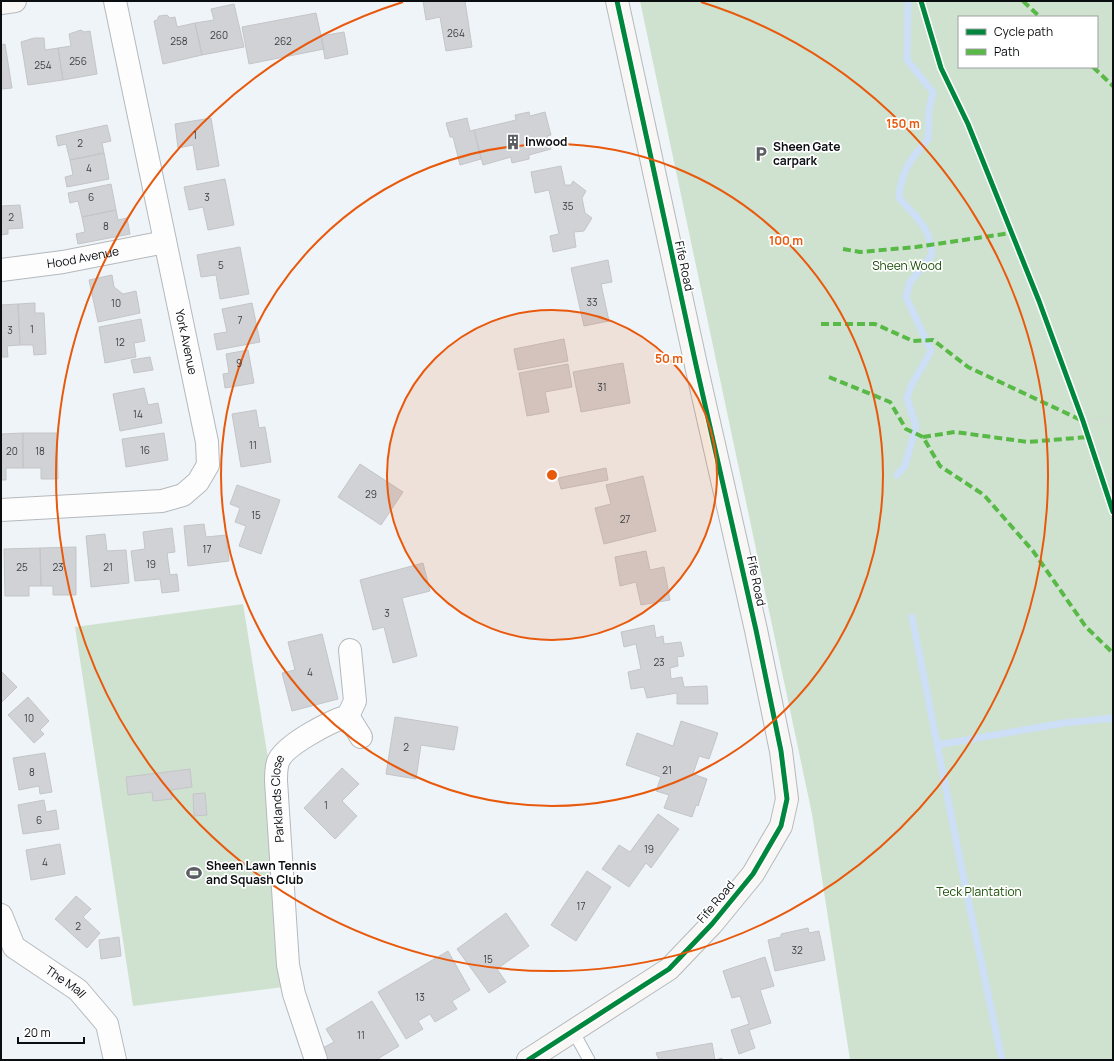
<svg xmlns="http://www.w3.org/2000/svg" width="1114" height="1061" font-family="Manrope,sans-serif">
	<rect width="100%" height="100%" fill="#eff4f8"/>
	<path fill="#cfe2cf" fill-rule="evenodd" d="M 640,1 L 1113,1 L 1113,1060 L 850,1060 L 812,814 ZM 959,17 L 1097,17 L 1097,67 L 959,67 Z
		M 243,604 L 268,758 L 283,987 L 133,1006 L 75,627 Z"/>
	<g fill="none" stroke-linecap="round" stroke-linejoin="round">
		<path stroke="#ccdff6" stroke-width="7" d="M 897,475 L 905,466 L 916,426 L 907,398 L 911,386 L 931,351 L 906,297 L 910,282 L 932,255 C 931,228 916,217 899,198 C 901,171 911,158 928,139 L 929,110 L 933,92 L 907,60 L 908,1
			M 912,617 L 965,885 L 1002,1060
			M 937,745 L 1064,723 L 1113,718"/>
	</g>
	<path fill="#d1d2d5" stroke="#c4c5c8" d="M 423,1 L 465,1 L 472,47 L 446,51 L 440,17 L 426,20 Z
		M 234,4 L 244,47 L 202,55 L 195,23 L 214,20 L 211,9 Z
		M 316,13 L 324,49 L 249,64 L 242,27 Z
		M 167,15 L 170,18 L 175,17 L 177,27 L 195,23 L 202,55 L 163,64 L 154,21 L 157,20 L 159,16 Z
		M 81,30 L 84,32 L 90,31 L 97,74 L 63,80 L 58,48 L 71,46 L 69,34 Z
		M 344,32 L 348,54 L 325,59 L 321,36 Z
		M 34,38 L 44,38 L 45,50 L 58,48 L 63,80 L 28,85 L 21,42 Z
		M 5,44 L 12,88 L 1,89 L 1,45 Z
		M 529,112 L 530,116 L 545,112 L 551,135 L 547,136 L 551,149 L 529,155 L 529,159 L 512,163 L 511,157 L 483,165 L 474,130 L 516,120 L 515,115 Z
		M 211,118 L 219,166 L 197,170 L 193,145 L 178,148 L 175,124 Z
		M 467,118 L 470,131 L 474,130 L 481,159 L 460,165 L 453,137 L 450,137 L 446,123 Z
		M 107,125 L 111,141 L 102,143 L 104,153 L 70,160 L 66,144 L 58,146 L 56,136 Z
		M 104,153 L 109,179 L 67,187 L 65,177 L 73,175 L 70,160 Z
		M 561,166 L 565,185 L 571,185 L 573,181 L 586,191 L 582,198 L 585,213 L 592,218 L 584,231 L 574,232 L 576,247 L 553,252 L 550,236 L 559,234 L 549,190 L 535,193 L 531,172 Z
		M 225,179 L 234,225 L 208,230 L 203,207 L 189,210 L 184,187 Z
		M 111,184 L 116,210 L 82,217 L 78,201 L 70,203 L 68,193 Z
		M 20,205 L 23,228 L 8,229 L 8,234 L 1,235 L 1,206 Z
		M 116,210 L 118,220 L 127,218 L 130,234 L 78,244 L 76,234 L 85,232 L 82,217 Z
		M 240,247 L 249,294 L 220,299 L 216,275 L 201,277 L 197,255 Z
		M 608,260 L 612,282 L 601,284 L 609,321 L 584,326 L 571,268 Z
		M 112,275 L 114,287 L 123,294 L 136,291 L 140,313 L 98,322 L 89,280 Z
		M 35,303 L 35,313 L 44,313 L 46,354 L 34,355 L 33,345 L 20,345 L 18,304 Z
		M 252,303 L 260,342 L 217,350 L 214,334 L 227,332 L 222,309 Z
		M 18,304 L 20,345 L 7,346 L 8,357 L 1,357 L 1,305 Z
		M 141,319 L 145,341 L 134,343 L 136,357 L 105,363 L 99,327 Z
		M 564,339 L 568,361 L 518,370 L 514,349 Z
		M 248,350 L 254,383 L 225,388 L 223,374 L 229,373 L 226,354 Z
		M 150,357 L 153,370 L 134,373 L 131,360 Z
		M 623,363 L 630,403 L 581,412 L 573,372 Z
		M 568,364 L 572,387 L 545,392 L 549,412 L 527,416 L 519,373 Z
		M 144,388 L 148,405 L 158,403 L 162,423 L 120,431 L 113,394 Z
		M 256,410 L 259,428 L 265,427 L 271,462 L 241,467 L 232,414 Z
		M 23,433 L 57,433 L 58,479 L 41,479 L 41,468 L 23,468 Z
		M 23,433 L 23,468 L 6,468 L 6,480 L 1,480 L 1,434 Z
		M 164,433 L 168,460 L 126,467 L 122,439 Z
		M 360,464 L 403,492 L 381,525 L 338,497 Z
		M 606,468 L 608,480 L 561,489 L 558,478 Z
		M 643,476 L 656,531 L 604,544 L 595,508 L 611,504 L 606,485 Z
		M 237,485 L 280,500 L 261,554 L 239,546 L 246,526 L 235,522 L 240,508 L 230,504 Z
		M 204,524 L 206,537 L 226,535 L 229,561 L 188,566 L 184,526 Z
		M 172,528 L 175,552 L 167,553 L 170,575 L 177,574 L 179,591 L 162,593 L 160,579 L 135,581 L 131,551 L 145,549 L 143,532 Z
		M 105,534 L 107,551 L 126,550 L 129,583 L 91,587 L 86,536 Z
		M 76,547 L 76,595 L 53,595 L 53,586 L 41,586 L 40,548 Z
		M 40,548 L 41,586 L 29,586 L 29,596 L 5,596 L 4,549 Z
		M 646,551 L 650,570 L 664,567 L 670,600 L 641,605 L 636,582 L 620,586 L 615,557 Z
		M 423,563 L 430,591 L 402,598 L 417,656 L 393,663 L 384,627 L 373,630 L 360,580 Z
		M 654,625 L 656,638 L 663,636 L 664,644 L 681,642 L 684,656 L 677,657 L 678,666 L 670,668 L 671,679 L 682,677 L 684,687 L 707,686 L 708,704 L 677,704 L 677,693 L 647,698 L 644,687 L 631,689 L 628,672 L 641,669 L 636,644 L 624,647 L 621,632 Z
		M 322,634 L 338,699 L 292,711 L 282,673 L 295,670 L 288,642 Z
		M 1,671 L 17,687 L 1,703 Z
		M 28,697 L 49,721 L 40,730 L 44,734 L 34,743 L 8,715 Z
		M 395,717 L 458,727 L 454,750 L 421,745 L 416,779 L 386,774 Z
		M 681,721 L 718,733 L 709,759 L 699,756 L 693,774 L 707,779 L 698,806 L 696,805 L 692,817 L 664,808 L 669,795 L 656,791 L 661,777 L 626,765 L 637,733 L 673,746 Z
		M 45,753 L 52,792 L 40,794 L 39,786 L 19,790 L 13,758 Z
		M 342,768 L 359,784 L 342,801 L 357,816 L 335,839 L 304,808 Z
		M 190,769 L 192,787 L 171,790 L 172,799 L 153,801 L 152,792 L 128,795 L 126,777 Z
		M 205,793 L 207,815 L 194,816 L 193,794 Z
		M 44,800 L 46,812 L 56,810 L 59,829 L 23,834 L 18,805 Z
		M 658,814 L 679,829 L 651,868 L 646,863 L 629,887 L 602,869 L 619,845 L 630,852 Z
		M 60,844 L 65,874 L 31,880 L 26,850 Z
		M 587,871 L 611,887 L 576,941 L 551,925 Z
		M 76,896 L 91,909 L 83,917 L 100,933 L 87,948 L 55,919 Z
		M 506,913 L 529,946 L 497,969 L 506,982 L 489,993 L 457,949 Z
		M 808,928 L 809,933 L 819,931 L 825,960 L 775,971 L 768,940 L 781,937 L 781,934 Z
		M 119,937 L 121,956 L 101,959 L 99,940 Z
		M 448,951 L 470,990 L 452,1001 L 457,1009 L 435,1022 L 430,1014 L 418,1021 L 423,1029 L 406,1039 L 378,992 Z
		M 765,957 L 774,986 L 760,990 L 771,1023 L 749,1030 L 755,1048 L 739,1054 L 731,1030 L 749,1024 L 740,996 L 732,998 L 723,971 Z
		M 372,1001 L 399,1046 L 376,1060 L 325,1060 L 319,1050 L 334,1042 L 326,1029 Z
		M 712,1043 L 715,1060 L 722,1058 L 722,1060 L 659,1060 L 656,1053 Z"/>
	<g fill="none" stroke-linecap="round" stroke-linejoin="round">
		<defs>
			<path id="lane" d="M 573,1031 L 589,1060"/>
			<g id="street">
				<path id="s1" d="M 1,270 L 63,262 L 165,242"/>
				<path d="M 1,510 L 162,501 L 183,495 L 198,482 L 208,465 L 207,442 L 115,1"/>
				<path d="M 348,716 L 361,737"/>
				<path id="s2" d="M 1,915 L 14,947 L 78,990 L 107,1024 L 115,1060"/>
				<path id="s3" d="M 316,1060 L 294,994 L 288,965 L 276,781 C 276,776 276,768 278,762 C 284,745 331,721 348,716 L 355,701 L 350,650"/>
			</g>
			<path id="secondary" d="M 1,3 L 15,1
				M 528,1060 L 669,969 L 712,924 L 753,874 L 781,826 L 787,799 L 781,751 L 756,630 L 696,365 L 617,1"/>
		</defs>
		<use href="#lane" stroke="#b5b9bc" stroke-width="13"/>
		<use href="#street" stroke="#b5b9bc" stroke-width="24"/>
		<use href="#secondary" stroke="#b5b9bc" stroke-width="24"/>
		<path stroke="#d6d8d9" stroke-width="2.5" stroke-dasharray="2 2" stroke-linecap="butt" d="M 1083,421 L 1113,421"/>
		<use href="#lane" stroke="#fdfdfe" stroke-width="11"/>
		<use href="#street" stroke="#fdfdfe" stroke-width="22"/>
		<use href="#secondary" stroke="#f8f7f5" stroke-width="22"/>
		<path stroke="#58b947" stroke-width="4" stroke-dasharray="8 4" stroke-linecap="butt" d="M 1023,1 L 1040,17
			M 1093,67 L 1113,86
			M 843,249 L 860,252 L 916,247 L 1011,233
			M 821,324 L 875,324 L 913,341 L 933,340 L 968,367 L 1083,421
			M 829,377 L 890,402 L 906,429 L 923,437 L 940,466 L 984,495 L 1033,551 L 1086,627 L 1113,653
			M 923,437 L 955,432 L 1028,442 L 1088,437"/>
		<defs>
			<path id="cycleway" d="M 921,1 L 941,68 L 968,124 L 1039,301 L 1083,421 L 1113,512
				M 528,1060 L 669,969 L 712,924 L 753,874 L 781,826 L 787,799 L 781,751 L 756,630 L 696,365 L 617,1"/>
		</defs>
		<use href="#cycleway" stroke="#fff" stroke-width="8"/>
		<use href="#cycleway" stroke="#00873e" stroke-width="5"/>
	</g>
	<circle cx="552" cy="475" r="165" fill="#e8590c" fill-opacity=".12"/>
	<g fill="none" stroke="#e8590c" stroke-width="2">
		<circle cx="552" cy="475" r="165"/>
		<circle cx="552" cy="475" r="331"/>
		<path d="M701 2A496 496 0 1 1 403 2"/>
	</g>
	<defs>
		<symbol id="building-bare" viewBox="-9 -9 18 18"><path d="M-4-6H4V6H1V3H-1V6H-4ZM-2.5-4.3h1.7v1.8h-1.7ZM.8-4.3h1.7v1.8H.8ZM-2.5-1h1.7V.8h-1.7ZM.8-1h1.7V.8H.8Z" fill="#5b5e62" stroke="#fff" stroke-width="2.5" paint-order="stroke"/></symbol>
		<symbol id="parking-bare" viewBox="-9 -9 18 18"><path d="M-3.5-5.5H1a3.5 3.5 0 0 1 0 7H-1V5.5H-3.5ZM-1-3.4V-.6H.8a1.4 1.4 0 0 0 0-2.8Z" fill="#5b5e62" stroke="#fff" stroke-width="2.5" paint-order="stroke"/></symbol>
		<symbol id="stadium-bare" viewBox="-9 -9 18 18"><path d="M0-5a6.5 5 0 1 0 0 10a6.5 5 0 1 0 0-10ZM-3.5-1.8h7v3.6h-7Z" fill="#5b5e62" stroke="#fff" stroke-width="2.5" paint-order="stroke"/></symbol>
	</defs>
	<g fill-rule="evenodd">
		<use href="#building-bare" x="502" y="131" width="22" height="22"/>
		<use href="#parking-bare" x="750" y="143" width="22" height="22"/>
		<use href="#stadium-bare" x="183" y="862" width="22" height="22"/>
	</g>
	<g text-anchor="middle" stroke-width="3.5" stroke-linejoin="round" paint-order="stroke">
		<g font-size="10" fill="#3c3f42">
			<text x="456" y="37">264</text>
			<text x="219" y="39">260</text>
			<text x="179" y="45">258</text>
			<text x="283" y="45">262</text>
			<text x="78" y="65">256</text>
			<text x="43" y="69">254</text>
			<text x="195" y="139">1</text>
			<text x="80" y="147">2</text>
			<text x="89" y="172">4</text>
			<text x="91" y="201">6</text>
			<text x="207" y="201">3</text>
			<text x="568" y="210">35</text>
			<text x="11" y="221">2</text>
			<text x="106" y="230">8</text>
			<text x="221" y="269">5</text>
			<text x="592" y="306">33</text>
			<text x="116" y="307">10</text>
			<text x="240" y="324">7</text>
			<text x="32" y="333">1</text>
			<text x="10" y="334">3</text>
			<text x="120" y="346">12</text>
			<text x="239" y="367">9</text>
			<text x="602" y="391">31</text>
			<text x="138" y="418">14</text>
			<text x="253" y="449">11</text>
			<text x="145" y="454">16</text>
			<text x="12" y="455">20</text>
			<text x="40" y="455">18</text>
			<text x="371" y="498">29</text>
			<text x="256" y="519">15</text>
			<text x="625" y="523">27</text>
			<text x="207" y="553">17</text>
			<text x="151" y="568">19</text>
			<text x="22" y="571">25</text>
			<text x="58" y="571">23</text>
			<text x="108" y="571">21</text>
			<text x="387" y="617">3</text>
			<text x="659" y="666">23</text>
			<text x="310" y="676">4</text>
			<text x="29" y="722">10</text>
			<text x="406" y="751">2</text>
			<text x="667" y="774">21</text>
			<text x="32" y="776">8</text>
			<text x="326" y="809">1</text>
			<text x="39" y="824">6</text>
			<text x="649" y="853">19</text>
			<text x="45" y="866">4</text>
			<text x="581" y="910">17</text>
			<text x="78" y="930">2</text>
			<text x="797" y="954">32</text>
			<text x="488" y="963">15</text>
			<text x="420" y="1001">13</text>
			<text x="361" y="1039">11</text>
		</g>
		<g font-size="12" font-weight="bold" fill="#0b0e11" stroke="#fff" text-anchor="start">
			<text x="525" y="146">Inwood</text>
			<text x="773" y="151">Sheen Gate<tspan x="773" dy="14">carpark</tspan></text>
			<text x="206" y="870">Sheen Lawn Tennis<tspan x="206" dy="14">and Squash Club</tspan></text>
		</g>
		<g font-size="12" fill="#0b0e11" stroke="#fff">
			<text dy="4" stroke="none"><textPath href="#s1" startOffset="83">Hood Avenue</textPath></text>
			<text transform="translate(684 266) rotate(78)" y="4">Fife Road</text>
			<text transform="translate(186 342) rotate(78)" y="4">York Avenue</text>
			<text transform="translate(756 581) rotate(78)" y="4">Fife Road</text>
			<text dy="4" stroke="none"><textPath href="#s3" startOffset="266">Parklands Close</textPath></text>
			<text transform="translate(716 902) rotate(-50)" y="4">Fife Road</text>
			<text dy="4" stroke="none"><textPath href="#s2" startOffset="97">The Mall</textPath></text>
		</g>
		<g font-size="12" fill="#194e05" stroke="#fff">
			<text x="907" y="270">Sheen Wood</text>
			<text x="979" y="896">Teck Plantation</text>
		</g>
	</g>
	<circle cx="552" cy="475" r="6" fill="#e8590c" stroke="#fff" stroke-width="2"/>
	<g font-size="12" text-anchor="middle" font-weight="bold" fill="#e8590c" stroke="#fff" stroke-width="3.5" stroke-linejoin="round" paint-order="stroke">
		<text x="903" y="128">150 m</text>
		<text x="786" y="245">100 m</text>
		<text x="669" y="363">50 m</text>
	</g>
	<rect width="1114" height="1061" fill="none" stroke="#0b0e11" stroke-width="4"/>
	<rect x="958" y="16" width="140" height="52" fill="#ffffff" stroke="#9d9fa0"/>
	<rect x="966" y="29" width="20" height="6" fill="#00873e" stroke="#9d9fa0"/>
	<text x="994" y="36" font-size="12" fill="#0b0e11">Cycle path</text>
	<rect x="966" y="49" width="20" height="6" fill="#58b947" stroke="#9d9fa0"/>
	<text x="994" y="56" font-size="12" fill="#0b0e11">Path</text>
	<path d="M18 1037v6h66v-6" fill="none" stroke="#0b0e11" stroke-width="2"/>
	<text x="24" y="1037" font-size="12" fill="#0b0e11" stroke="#ffffff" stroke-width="3" paint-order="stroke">20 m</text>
</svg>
